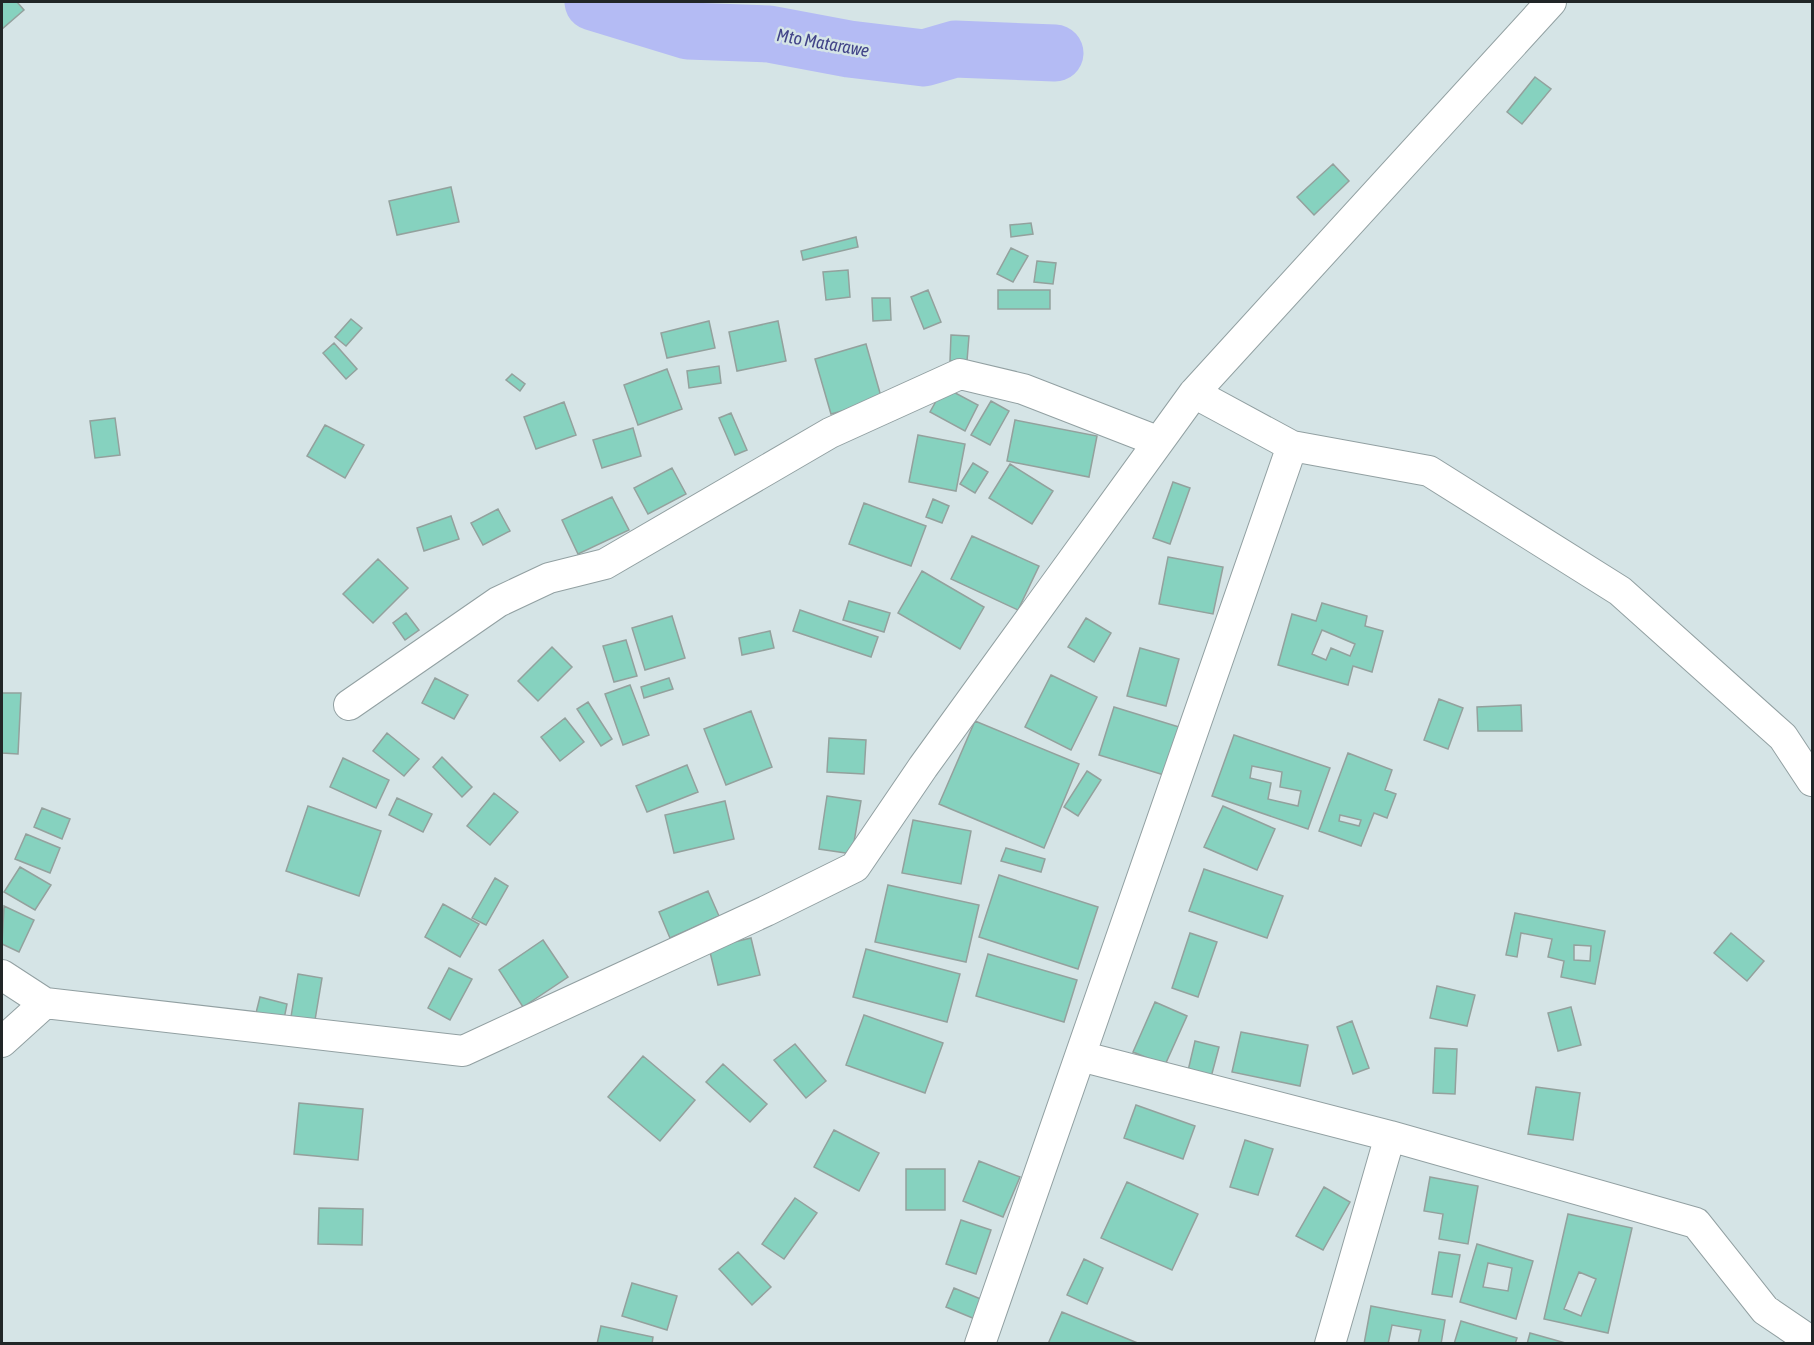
<svg xmlns="http://www.w3.org/2000/svg" width="1814" height="1345" font-family="'Asap Condensed',sans-serif">
	<rect width="100%" height="100%" fill="#d5e4e6"/>
	<g fill="none" stroke-linecap="round" stroke-linejoin="round">
		<path stroke="#b4bbf4" stroke-width="57" d="M 593,2 L 688,31 L 769,34 L 849,49 L 924,58 L 955,49 L 1055,53"/>
	</g>
	<path fill="#86d2bf" stroke="#93a19d" stroke-width="1.5" fill-rule="evenodd" d="M 2,2 L 17,2 L 24,10 L 2,29 Z
		M 1535,77 L 1551,89 L 1522,124 L 1507,112 Z
		M 1333,164 L 1349,181 L 1314,215 L 1297,197 Z
		M 451,187 L 459,222 L 397,235 L 389,201 Z
		M 1031,223 L 1033,234 L 1011,237 L 1010,225 Z
		M 856,237 L 858,247 L 803,260 L 801,251 Z
		M 1011,248 L 1028,256 L 1013,282 L 997,274 Z
		M 1037,261 L 1056,263 L 1053,284 L 1034,282 Z
		M 848,270 L 850,297 L 826,300 L 823,272 Z
		M 928,290 L 941,322 L 924,329 L 911,297 Z
		M 998,290 L 1050,290 L 1050,309 L 998,309 Z
		M 872,298 L 890,298 L 891,320 L 873,321 Z
		M 351,319 L 362,328 L 346,346 L 335,337 Z
		M 709,321 L 715,348 L 667,358 L 661,333 Z
		M 778,321 L 786,361 L 737,371 L 729,332 Z
		M 951,335 L 969,336 L 967,361 L 950,361 Z
		M 334,343 L 357,369 L 346,379 L 323,353 Z
		M 866,344 L 882,400 L 831,414 L 815,359 Z
		M 719,366 L 721,383 L 689,388 L 687,371 Z
		M 667,369 L 682,409 L 638,425 L 624,385 Z
		M 512,374 L 525,384 L 520,391 L 506,380 Z
		M 944,387 L 978,405 L 965,431 L 930,412 Z
		M 991,401 L 1009,411 L 990,445 L 971,435 Z
		M 564,402 L 576,435 L 536,449 L 524,417 Z
		M 731,413 L 747,450 L 735,455 L 719,418 Z
		M 115,418 L 120,455 L 95,458 L 90,421 Z
		M 1015,420 L 1097,436 L 1089,477 L 1007,461 Z
		M 325,425 L 364,445 L 345,478 L 307,456 Z
		M 633,428 L 641,456 L 602,468 L 593,440 Z
		M 918,435 L 965,444 L 956,491 L 909,482 Z
		M 973,463 L 988,472 L 975,493 L 960,484 Z
		M 1010,464 L 1053,491 L 1032,524 L 989,498 Z
		M 672,468 L 686,494 L 648,514 L 634,488 Z
		M 1173,482 L 1190,488 L 1170,544 L 1153,538 Z
		M 612,497 L 629,530 L 578,554 L 562,520 Z
		M 933,499 L 949,506 L 942,523 L 926,517 Z
		M 864,503 L 926,526 L 911,566 L 849,544 Z
		M 498,509 L 510,531 L 483,545 L 471,523 Z
		M 451,516 L 459,539 L 424,551 L 417,528 Z
		M 972,536 L 1039,566 L 1018,610 L 951,579 Z
		M 1168,557 L 1223,567 L 1213,614 L 1159,604 Z
		M 378,559 L 408,588 L 373,623 L 343,594 Z
		M 922,571 L 984,607 L 960,649 L 898,613 Z
		M 849,601 L 890,613 L 884,632 L 843,620 Z
		M 1322,603 L 1367,616 L 1365,626 L 1383,631 L 1372,672 L 1353,666 L 1348,685 L 1278,665 L 1292,614 L 1316,621 ZM 1322,630 L 1355,644 L 1350,656 L 1331,648 L 1326,660 L 1312,654 Z
		M 800,610 L 878,637 L 871,657 L 793,631 Z
		M 406,613 L 419,630 L 405,640 L 393,623 Z
		M 672,616 L 685,658 L 645,670 L 632,628 Z
		M 1086,618 L 1111,633 L 1094,662 L 1068,647 Z
		M 770,631 L 774,648 L 742,655 L 739,638 Z
		M 626,640 L 637,676 L 614,682 L 603,646 Z
		M 552,647 L 572,667 L 538,701 L 518,681 Z
		M 1140,648 L 1179,659 L 1166,706 L 1127,696 Z
		M 1051,675 L 1097,697 L 1071,750 L 1025,727 Z
		M 435,678 L 468,695 L 454,719 L 422,703 Z
		M 669,678 L 673,689 L 644,698 L 641,687 Z
		M 630,685 L 649,735 L 623,745 L 605,694 Z
		M 2,693 L 21,693 L 18,754 L 2,753 Z
		M 1439,699 L 1463,708 L 1448,749 L 1424,740 Z
		M 588,702 L 612,739 L 601,746 L 577,709 Z
		M 1521,705 L 1522,731 L 1478,731 L 1477,707 Z
		M 1114,707 L 1179,727 L 1164,775 L 1099,755 Z
		M 751,711 L 772,767 L 726,785 L 704,729 Z
		M 565,718 L 584,742 L 560,761 L 541,737 Z
		M 975,721 L 1079,764 L 1044,848 L 939,804 Z
		M 387,733 L 419,759 L 404,776 L 373,751 Z
		M 1234,735 L 1330,768 L 1308,829 L 1212,796 ZM 1252,766 L 1282,772 L 1280,787 L 1301,791 L 1298,806 L 1268,799 L 1271,783 L 1250,778 Z
		M 829,738 L 866,740 L 864,774 L 827,772 Z
		M 1348,753 L 1392,770 L 1385,790 L 1396,794 L 1387,818 L 1374,813 L 1361,846 L 1319,831 ZM 1340,815 L 1361,820 L 1359,826 L 1339,821 Z
		M 442,757 L 472,787 L 462,797 L 433,767 Z
		M 343,758 L 389,780 L 376,808 L 330,787 Z
		M 687,765 L 698,792 L 647,812 L 636,786 Z
		M 1087,771 L 1101,780 L 1078,816 L 1064,807 Z
		M 494,793 L 518,812 L 490,845 L 467,826 Z
		M 827,796 L 861,801 L 852,854 L 819,849 Z
		M 397,798 L 432,814 L 423,832 L 389,815 Z
		M 725,801 L 734,839 L 674,853 L 665,815 Z
		M 308,806 L 381,831 L 359,896 L 286,871 Z
		M 1223,806 L 1275,829 L 1257,870 L 1204,847 Z
		M 42,808 L 70,819 L 62,839 L 34,827 Z
		M 913,820 L 971,831 L 961,884 L 902,873 Z
		M 26,834 L 60,848 L 50,873 L 15,859 Z
		M 1006,848 L 1045,859 L 1041,872 L 1001,861 Z
		M 20,867 L 51,885 L 35,910 L 4,892 Z
		M 1204,869 L 1283,896 L 1267,938 L 1189,911 Z
		M 999,875 L 1098,907 L 1078,969 L 979,937 Z
		M 495,878 L 508,886 L 486,925 L 472,918 Z
		M 888,885 L 979,905 L 966,962 L 875,942 Z
		M 708,891 L 719,916 L 670,938 L 659,912 Z
		M 443,904 L 479,924 L 460,957 L 425,937 Z
		M 4,906 L 34,920 L 19,952 L 2,944 Z
		M 1515,913 L 1605,931 L 1595,984 L 1561,977 L 1564,961 L 1548,957 L 1552,939 L 1521,933 L 1517,957 L 1506,955 ZM 1574,945 L 1591,946 L 1590,961 L 1574,960 Z
		M 1190,933 L 1217,942 L 1198,997 L 1172,988 Z
		M 1731,933 L 1764,961 L 1747,981 L 1714,953 Z
		M 751,938 L 760,975 L 718,985 L 709,948 Z
		M 543,940 L 568,977 L 523,1007 L 499,970 Z
		M 866,949 L 960,974 L 947,1022 L 853,997 Z
		M 988,954 L 1077,980 L 1064,1022 L 976,996 Z
		M 449,968 L 472,979 L 450,1020 L 428,1008 Z
		M 298,974 L 322,978 L 314,1026 L 290,1023 Z
		M 1437,986 L 1475,995 L 1467,1026 L 1430,1018 Z
		M 260,997 L 287,1004 L 284,1019 L 256,1013 Z
		M 1155,1002 L 1187,1016 L 1165,1065 L 1133,1052 Z
		M 1571,1007 L 1581,1045 L 1558,1051 L 1548,1013 Z
		M 864,1015 L 943,1043 L 925,1093 L 846,1065 Z
		M 1352,1021 L 1369,1068 L 1353,1074 L 1337,1027 Z
		M 1241,1032 L 1308,1045 L 1300,1086 L 1232,1072 Z
		M 1195,1041 L 1219,1047 L 1210,1081 L 1187,1075 Z
		M 795,1044 L 826,1081 L 806,1098 L 774,1060 Z
		M 1435,1048 L 1457,1049 L 1455,1094 L 1433,1093 Z
		M 643,1056 L 695,1100 L 660,1141 L 608,1097 Z
		M 723,1064 L 767,1104 L 750,1122 L 706,1082 Z
		M 1536,1087 L 1580,1093 L 1573,1140 L 1528,1134 Z
		M 299,1103 L 363,1109 L 358,1160 L 294,1154 Z
		M 1136,1105 L 1195,1126 L 1183,1159 L 1124,1138 Z
		M 834,1130 L 879,1153 L 859,1191 L 814,1167 Z
		M 1245,1140 L 1273,1149 L 1258,1195 L 1230,1187 Z
		M 979,1161 L 1020,1177 L 1003,1217 L 963,1201 Z
		M 906,1169 L 945,1169 L 945,1210 L 906,1210 Z
		M 1430,1177 L 1478,1186 L 1468,1244 L 1439,1239 L 1443,1214 L 1424,1211 Z
		M 1127,1182 L 1198,1214 L 1172,1270 L 1101,1238 Z
		M 1324,1187 L 1350,1202 L 1323,1250 L 1296,1236 Z
		M 795,1198 L 817,1213 L 784,1259 L 762,1244 Z
		M 319,1208 L 363,1209 L 362,1245 L 318,1244 Z
		M 1568,1214 L 1632,1228 L 1608,1333 L 1544,1319 ZM 1579,1272 L 1596,1279 L 1581,1316 L 1564,1309 Z
		M 961,1220 L 991,1230 L 976,1274 L 946,1264 Z
		M 1477,1244 L 1533,1261 L 1516,1319 L 1460,1302 ZM 1488,1263 L 1512,1268 L 1508,1291 L 1483,1287 Z
		M 738,1252 L 771,1287 L 752,1305 L 719,1269 Z
		M 1439,1252 L 1460,1255 L 1452,1297 L 1432,1294 Z
		M 1084,1259 L 1103,1268 L 1087,1304 L 1067,1295 Z
		M 632,1283 L 677,1296 L 667,1330 L 622,1316 Z
		M 954,1288 L 983,1300 L 975,1319 L 946,1307 Z
		M 1371,1306 L 1445,1320 L 1441,1344 L 1418,1344 L 1421,1330 L 1392,1325 L 1388,1344 L 1364,1344 Z
		M 1062,1312 L 1140,1344 L 1048,1344 Z
		M 1461,1321 L 1517,1338 L 1515,1344 L 1454,1344 Z
		M 601,1326 L 653,1337 L 652,1344 L 597,1344 Z
		M 1530,1333 L 1569,1344 L 1527,1344 Z"/>
	<g fill="none" stroke-linecap="round" stroke-linejoin="round">
		<defs>
			<path id="minor" d="M 1194,393 L 1292,446 L 1429,471 L 1620,591 L 1783,737 L 1812,781
				M 349,705 L 498,602 L 549,578 L 605,564 L 830,433 L 960,374 L 1023,389 L 1157,441
				M 2,975 L 45,1003 L 463,1051 L 766,911 L 855,867 L 923,767 L 1194,393 L 1551,2
				M 2,1042 L 45,1003
				M 1080,1056 L 1390,1136 L 1696,1223 L 1765,1310 L 1812,1342
				M 980,1344 L 1292,446
				M 1330,1344 L 1390,1136"/>
		</defs>
		<use href="#minor" stroke="#92a0a2" stroke-width="32"/>
		<use href="#minor" stroke="#fff" stroke-width="30"/>
	</g>
	<g text-anchor="middle" stroke-width="5" stroke-linejoin="round" paint-order="stroke">
		<g font-size="18" font-style="italic" fill="#424488" stroke="#d5e4e6">
			<text transform="translate(823 43) rotate(10)" y="6">Mto Matarawe</text>
		</g>
	</g>
	<rect width="1814" height="1345" fill="none" stroke="#212627" stroke-width="6"/>
</svg>
